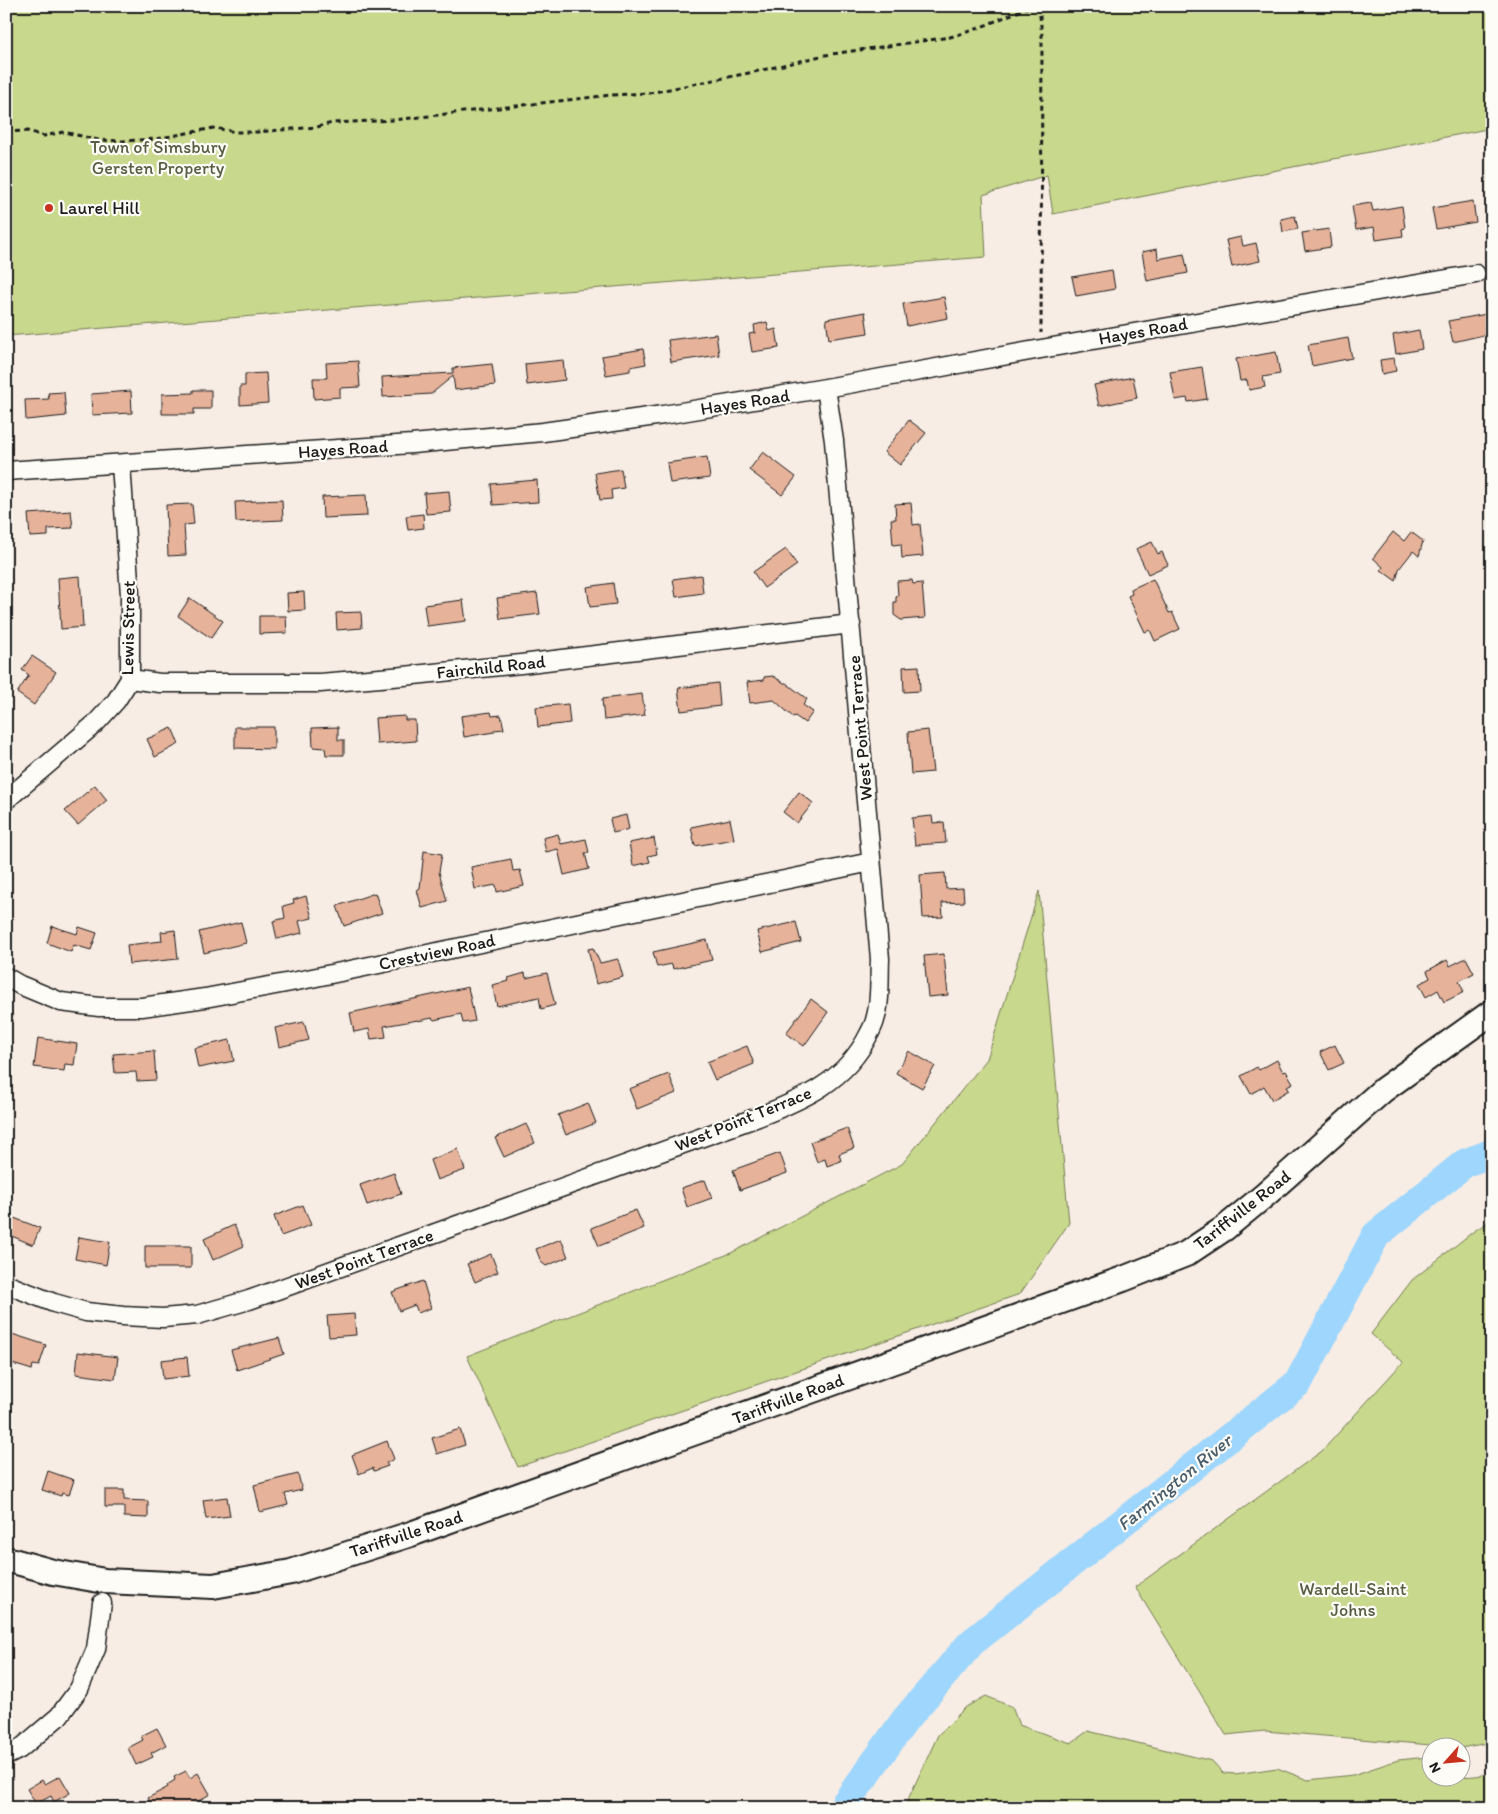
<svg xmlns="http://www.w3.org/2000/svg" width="1498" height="1814" font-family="Itim,sans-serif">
	<rect width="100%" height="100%" fill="#f8ede4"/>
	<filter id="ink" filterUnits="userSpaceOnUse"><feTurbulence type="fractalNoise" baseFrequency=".02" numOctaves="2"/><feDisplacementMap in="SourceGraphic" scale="10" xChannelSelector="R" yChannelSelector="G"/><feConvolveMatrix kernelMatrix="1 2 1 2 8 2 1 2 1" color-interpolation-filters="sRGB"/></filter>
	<g filter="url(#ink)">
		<path fill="#c8d88c" stroke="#727a54" d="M 6,6 L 1492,6 L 1492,128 L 1053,214 L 1047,175 L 983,195 L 986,257 L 6,336 Z
			M 1039,891 L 1069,1223 L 1020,1294 L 518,1467 L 467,1356 L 731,1253 L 902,1164 L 987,1059 Z
			M 1492,1220 L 1492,1742 L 1461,1748 L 1460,1746 L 1443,1746 L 1265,1731 L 1226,1735 L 1135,1587 L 1322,1451 L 1403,1362 L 1371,1334 L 1412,1280 L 1474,1231 Z
			M 986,1696 L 1012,1707 L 1019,1725 L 1071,1743 L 1088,1731 L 1212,1761 L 1223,1773 L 1235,1774 L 1277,1768 L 1308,1780 L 1353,1775 L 1398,1760 L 1428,1757 L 1430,1758 L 1430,1776 C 1447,1776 1478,1779 1492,1772 L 1492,1808 L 904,1808 L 938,1735 L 966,1707 Z"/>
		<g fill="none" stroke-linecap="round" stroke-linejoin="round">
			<path stroke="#9ed6fd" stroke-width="29" d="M 842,1808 L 905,1720 L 971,1643 L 1298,1383 L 1376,1235 L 1465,1163 L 1492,1153"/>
		</g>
		<path fill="#e6b29a" stroke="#1c1c1c" d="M 1473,201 L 1476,222 L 1436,229 L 1432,208 Z
			M 1371,203 L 1373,211 L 1402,206 L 1405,228 L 1402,229 L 1403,236 L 1376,240 L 1374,227 L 1356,230 L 1352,206 Z
			M 1295,216 L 1298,229 L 1283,232 L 1281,219 Z
			M 1329,229 L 1331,247 L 1305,251 L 1302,233 Z
			M 1241,237 L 1243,246 L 1256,243 L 1260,261 L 1232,267 L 1226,240 Z
			M 1157,249 L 1158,259 L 1184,254 L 1188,273 L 1147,281 L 1142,252 Z
			M 1112,270 L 1115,289 L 1076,296 L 1072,277 Z
			M 944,297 L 948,318 L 907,326 L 903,304 Z
			M 865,312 L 868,333 L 829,339 L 826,319 Z
			M 1492,313 L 1492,333 L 1453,342 L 1448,321 Z
			M 767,322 L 769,331 L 776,329 L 779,348 L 752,352 L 749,334 L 755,333 L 754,325 Z
			M 1419,330 L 1422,349 L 1396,354 L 1393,335 Z
			M 716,334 L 719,355 L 671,362 L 668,340 Z
			M 1348,338 L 1352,358 L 1312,366 L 1308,345 Z
			M 643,349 L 646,364 L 630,367 L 630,371 L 606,375 L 602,356 Z
			M 1276,352 L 1280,374 L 1263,377 L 1265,387 L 1249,390 L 1247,380 L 1240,381 L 1236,359 Z
			M 1394,358 L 1396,371 L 1382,374 L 1380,360 Z
			M 563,360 L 565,380 L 527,385 L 525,364 Z
			M 358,361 L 360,387 L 340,388 L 340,397 L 314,399 L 313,378 L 327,378 L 326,363 Z
			M 492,364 L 495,385 L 455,390 L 453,376 L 431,394 L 383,397 L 382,377 L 453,373 L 453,368 Z
			M 1202,367 L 1207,399 L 1188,402 L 1187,398 L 1175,400 L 1170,372 Z
			M 266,373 L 268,403 L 240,405 L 240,386 L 245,386 L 245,374 Z
			M 1133,377 L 1137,398 L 1099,406 L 1094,385 Z
			M 193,390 L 211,390 L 211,409 L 194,409 L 194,414 L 162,414 L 162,394 L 193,393 Z
			M 131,391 L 132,413 L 92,415 L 91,394 Z
			M 64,392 L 66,416 L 26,420 L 25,400 L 49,399 L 48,393 Z
			M 909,420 L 926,433 L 900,465 L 884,452 Z
			M 763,452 L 796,477 L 782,495 L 749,470 Z
			M 707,457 L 710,478 L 670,483 L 667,463 Z
			M 621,469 L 624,488 L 611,490 L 612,499 L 600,500 L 595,473 Z
			M 537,480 L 538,502 L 493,505 L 491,484 Z
			M 449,491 L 451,512 L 426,514 L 424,493 Z
			M 366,495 L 367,516 L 323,518 L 322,497 Z
			M 282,500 L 283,520 L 236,522 L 235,502 Z
			M 911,503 L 913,525 L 920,524 L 923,556 L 902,558 L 901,544 L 893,545 L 891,519 L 896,519 L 895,504 Z
			M 192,504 L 194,524 L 184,525 L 186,555 L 168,556 L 166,505 Z
			M 71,511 L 73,528 L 48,529 L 48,536 L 30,537 L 28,514 Z
			M 423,514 L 424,528 L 408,530 L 406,516 Z
			M 1393,532 L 1404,541 L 1411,532 L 1423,541 L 1419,556 L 1413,551 L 1399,569 L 1396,581 L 1381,570 L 1383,567 L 1373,558 Z
			M 1152,542 L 1158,554 L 1162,552 L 1168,565 L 1148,574 L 1136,549 Z
			M 786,549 L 797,565 L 764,588 L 753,572 Z
			M 701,575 L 703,593 L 676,597 L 673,579 Z
			M 80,576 L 83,627 L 61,629 L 58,578 Z
			M 1153,579 L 1169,613 L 1172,612 L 1180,629 L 1155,641 L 1150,630 L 1145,632 L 1128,596 L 1132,594 L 1131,589 Z
			M 912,580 L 913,584 L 922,583 L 925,618 L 901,620 L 894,615 L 894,602 L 896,602 L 896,597 L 898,596 L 897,581 Z
			M 613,583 L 616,604 L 590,607 L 587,587 Z
			M 304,592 L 305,610 L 288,611 L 287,593 Z
			M 537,593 L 540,614 L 500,619 L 497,598 Z
			M 190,598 L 223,621 L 211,638 L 178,616 Z
			M 463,600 L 466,621 L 427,626 L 424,605 Z
			M 361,612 L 362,628 L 337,630 L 336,613 Z
			M 259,616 L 286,616 L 287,633 L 259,634 Z
			M 32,656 L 56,672 L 34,705 L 17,693 L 29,675 L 22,670 Z
			M 919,666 L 920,691 L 904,692 L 903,667 Z
			M 773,676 L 784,683 L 786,683 L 807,699 L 803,705 L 813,712 L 805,723 L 795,716 L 793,717 L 774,700 L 750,703 L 747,682 L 764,680 L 764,677 Z
			M 718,683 L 720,706 L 681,711 L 678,688 Z
			M 642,694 L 645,715 L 604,720 L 602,699 Z
			M 568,704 L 570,723 L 538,727 L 536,707 Z
			M 491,712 L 492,716 L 501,715 L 504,729 L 494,730 L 494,732 L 464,737 L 461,716 Z
			M 405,716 L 405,720 L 415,720 L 416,741 L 377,744 L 375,718 Z
			M 235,727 L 274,727 L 274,749 L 235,748 Z
			M 338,727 L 338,740 L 344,740 L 344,755 L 326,755 L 325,748 L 313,747 L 312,728 Z
			M 172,728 L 179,744 L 155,757 L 147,739 Z
			M 928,730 L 933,772 L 911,774 L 908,732 Z
			M 95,785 L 107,800 L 78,825 L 65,811 Z
			M 799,792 L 813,803 L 797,823 L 783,812 Z
			M 626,815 L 629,829 L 613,833 L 610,819 Z
			M 932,816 L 933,823 L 944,822 L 946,843 L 915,845 L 912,818 Z
			M 730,819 L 734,839 L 695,846 L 691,827 Z
			M 558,834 L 561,844 L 586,839 L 589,853 L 585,853 L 589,869 L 564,875 L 558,849 L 546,852 L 543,838 Z
			M 654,838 L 657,854 L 648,856 L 650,862 L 633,866 L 629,843 Z
			M 424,851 L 442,854 L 439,872 L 447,901 L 422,908 L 417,890 L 420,888 Z
			M 511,859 L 513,871 L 520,870 L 524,886 L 497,892 L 496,885 L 475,889 L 471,867 Z
			M 945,873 L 946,889 L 963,888 L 964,902 L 942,903 L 943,917 L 923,918 L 920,875 Z
			M 375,893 L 382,913 L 344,926 L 337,906 Z
			M 306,896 L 312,918 L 299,921 L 302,933 L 277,939 L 273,921 L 285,918 L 283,906 L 294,903 L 293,900 Z
			M 241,922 L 246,943 L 204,953 L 199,932 Z
			M 796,922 L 801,942 L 762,952 L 757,931 Z
			M 52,926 L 77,934 L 79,927 L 97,933 L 91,950 L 74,945 L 71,952 L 47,943 Z
			M 175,930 L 178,959 L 129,964 L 127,945 L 162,941 L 161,932 Z
			M 707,940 L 712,960 L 673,969 L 672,964 L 657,967 L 653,952 Z
			M 593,948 L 600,963 L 618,959 L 623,977 L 596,984 L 588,949 Z
			M 944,954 L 948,995 L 928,997 L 924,956 Z
			M 1466,958 L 1474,973 L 1459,981 L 1464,992 L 1444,1002 L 1438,990 L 1426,997 L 1419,984 L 1430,978 L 1427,971 L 1447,960 L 1450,966 Z
			M 525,973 L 526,978 L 547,973 L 555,1005 L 541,1009 L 539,997 L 497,1006 L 492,985 L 509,981 L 508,978 Z
			M 468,987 L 475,1021 L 463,1023 L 461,1014 L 434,1020 L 432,1018 L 418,1021 L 418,1020 L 384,1026 L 386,1037 L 371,1039 L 369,1029 L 354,1032 L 350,1013 Z
			M 811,999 L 828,1012 L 804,1046 L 786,1033 Z
			M 304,1022 L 309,1040 L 279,1047 L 275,1028 Z
			M 38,1038 L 77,1044 L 74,1065 L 65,1064 L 64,1071 L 34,1067 Z
			M 230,1040 L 234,1061 L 198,1068 L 194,1048 Z
			M 1335,1045 L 1344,1063 L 1329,1070 L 1320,1052 Z
			M 747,1046 L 754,1064 L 715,1080 L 707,1062 Z
			M 154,1051 L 156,1080 L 137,1081 L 136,1072 L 115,1073 L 113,1054 Z
			M 909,1051 L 935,1066 L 922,1088 L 896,1073 Z
			M 1277,1060 L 1283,1072 L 1286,1071 L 1293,1083 L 1287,1086 L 1289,1090 L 1272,1100 L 1264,1086 L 1251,1094 L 1241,1076 L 1257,1067 L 1259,1070 Z
			M 669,1074 L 676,1093 L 637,1109 L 629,1089 Z
			M 588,1103 L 596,1123 L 566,1135 L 558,1115 Z
			M 526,1124 L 535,1143 L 504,1157 L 495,1138 Z
			M 847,1128 L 854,1148 L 839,1154 L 841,1161 L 827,1166 L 825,1159 L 817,1162 L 810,1142 Z
			M 458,1149 L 465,1170 L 437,1180 L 430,1160 Z
			M 780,1153 L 787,1173 L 740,1190 L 733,1170 Z
			M 394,1173 L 401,1194 L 367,1205 L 360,1185 Z
			M 705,1180 L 712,1198 L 687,1207 L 681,1188 Z
			M 303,1205 L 311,1225 L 281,1236 L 274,1216 Z
			M 636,1210 L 644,1228 L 599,1246 L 591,1228 Z
			M 14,1218 L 40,1228 L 33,1245 L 7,1234 Z
			M 234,1225 L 244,1246 L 213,1260 L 204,1239 Z
			M 79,1237 L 110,1242 L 106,1265 L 75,1259 Z
			M 561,1239 L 568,1257 L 546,1266 L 541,1262 L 536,1249 Z
			M 145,1246 L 191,1246 L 191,1268 L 145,1268 Z
			M 491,1254 L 498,1272 L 475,1282 L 467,1264 Z
			M 423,1281 L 431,1308 L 418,1313 L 415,1305 L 399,1311 L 392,1292 Z
			M 354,1314 L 356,1335 L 329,1337 L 327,1316 Z
			M 6,1332 L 46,1345 L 39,1366 L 33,1365 L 32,1370 L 6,1362 Z
			M 279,1338 L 284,1354 L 237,1370 L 231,1350 Z
			M 78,1352 L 118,1357 L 115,1379 L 76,1374 Z
			M 187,1357 L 189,1376 L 163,1379 L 161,1360 Z
			M 460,1429 L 465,1445 L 437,1454 L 432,1438 Z
			M 387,1441 L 394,1459 L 386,1463 L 388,1466 L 374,1471 L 373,1468 L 359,1474 L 352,1455 Z
			M 48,1471 L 74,1480 L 69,1495 L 62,1493 L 61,1496 L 42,1490 Z
			M 298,1474 L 302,1490 L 285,1494 L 288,1505 L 260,1512 L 254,1485 Z
			M 105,1490 L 124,1490 L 124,1500 L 148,1501 L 148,1518 L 124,1517 L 124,1507 L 105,1507 Z
			M 227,1497 L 230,1516 L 206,1519 L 203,1500 Z
			M 157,1728 L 166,1745 L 151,1753 L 153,1757 L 136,1765 L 128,1748 L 143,1740 L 141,1736 Z
			M 186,1771 L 190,1778 L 198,1773 L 210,1794 L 187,1808 L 154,1808 L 148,1798 L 168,1787 L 167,1785 L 175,1780 L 174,1777 Z
			M 60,1776 L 70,1793 L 54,1802 L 51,1796 L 36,1804 L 27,1789 L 42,1780 L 45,1784 Z"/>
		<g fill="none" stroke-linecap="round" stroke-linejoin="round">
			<defs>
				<path id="street" d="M 6,471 L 412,444 L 543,432 L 663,415 L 826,388 L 1041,349 L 1476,274
					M 130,679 L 160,683 L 320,683 L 404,676 L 521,664 L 851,624
					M 6,800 L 96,723 L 116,701 L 130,679 L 130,595 L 121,464
					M 6,977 L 20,985 L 61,1002 L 99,1007 L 142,1007 L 205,998 L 302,980 L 871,862
					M 6,1284 L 54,1303 L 86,1312 L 123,1316 L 163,1318 L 197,1315 L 249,1300 L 758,1117 C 804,1099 846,1081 869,1034 C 871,1030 874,1025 875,1020 C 881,1002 879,977 880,959 L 834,441 L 826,388
					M 6,1756 L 20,1749 L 59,1716 L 79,1689 L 96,1649 L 102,1603"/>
				<path id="secondary" d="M 6,1559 L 53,1572 L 105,1581 L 213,1586 L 291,1572 L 411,1534 L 1123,1279 L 1186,1254 L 1225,1228 L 1265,1195 L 1383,1090 L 1492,1012"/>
			</defs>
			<use href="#street" stroke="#1c1c1c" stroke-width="21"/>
			<use href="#secondary" stroke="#1c1c1c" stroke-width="28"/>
			<path stroke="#1c1c1c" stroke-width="3" stroke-dasharray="5 4" stroke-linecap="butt" d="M 1039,6 L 1042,36 L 1041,333
				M 6,132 L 28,131 L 44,136 L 64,132 L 98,140 L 123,141 L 155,139 L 214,128 L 236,132 L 258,132 L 317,127 L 332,123 L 394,120 L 611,95 L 649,93 L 754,72 L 825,55 L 950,37 L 974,30 L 1031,6"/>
			<use href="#street" stroke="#fdfcf7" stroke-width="18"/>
			<use href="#secondary" stroke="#fdfcf7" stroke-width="24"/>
		</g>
	</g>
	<circle fill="#c8321e" stroke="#fdfcf7" stroke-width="2" cx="49" cy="208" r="5"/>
	<g text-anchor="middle" stroke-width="4.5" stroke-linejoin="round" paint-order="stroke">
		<g font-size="18" fill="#585e43" stroke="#fdfcf7">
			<text x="158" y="153">Town of Simsbury<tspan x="158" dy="21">Gersten Property</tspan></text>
			<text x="1353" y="1595">Wardell-Saint<tspan x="1353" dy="21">Johns</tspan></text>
		</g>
		<g font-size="18" fill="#1c1c1c" stroke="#fdfcf7" text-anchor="start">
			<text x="59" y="214">Laurel Hill</text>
		</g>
		<g font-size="18" fill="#1c1c1c" stroke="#fdfcf7">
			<text transform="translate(1143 331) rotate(-10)" y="6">Hayes Road</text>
			<text transform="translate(745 402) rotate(-9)" y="6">Hayes Road</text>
			<text transform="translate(343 449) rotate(-4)" y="6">Hayes Road</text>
			<text transform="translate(128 628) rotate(-89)" y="6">Lewis Street</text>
			<text transform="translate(491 667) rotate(-6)" y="6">Fairchild Road</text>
			<text transform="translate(860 728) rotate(-95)" y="6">West Point Terrace</text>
			<text transform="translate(437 952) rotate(-12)" y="6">Crestview Road</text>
			<text transform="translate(743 1119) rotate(-22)" y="6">West Point Terrace</text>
			<text transform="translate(1242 1210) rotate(-38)" y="6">Tariffville Road</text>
			<text transform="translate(364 1259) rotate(-20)" y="6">West Point Terrace</text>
			<text transform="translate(788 1399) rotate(-20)" y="6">Tariffville Road</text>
			<text transform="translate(406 1534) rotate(-18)" y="6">Tariffville Road</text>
		</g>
		<g font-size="19" font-style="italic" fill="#4a5d6b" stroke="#fdfcf7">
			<text transform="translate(1174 1482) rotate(-39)" y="7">Farmington River</text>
		</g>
	</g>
	<rect width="1498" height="1814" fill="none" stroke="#fdfcf7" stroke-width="25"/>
	<rect x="12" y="12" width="1473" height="1789" fill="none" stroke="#1c1c1c" stroke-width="2" filter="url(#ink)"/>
	<g transform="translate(1446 1762) rotate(243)"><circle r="24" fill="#fdfcf7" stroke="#a3a29f"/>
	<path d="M0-4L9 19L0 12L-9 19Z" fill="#c8321e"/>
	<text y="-8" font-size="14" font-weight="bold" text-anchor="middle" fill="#1c1c1c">N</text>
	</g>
</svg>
